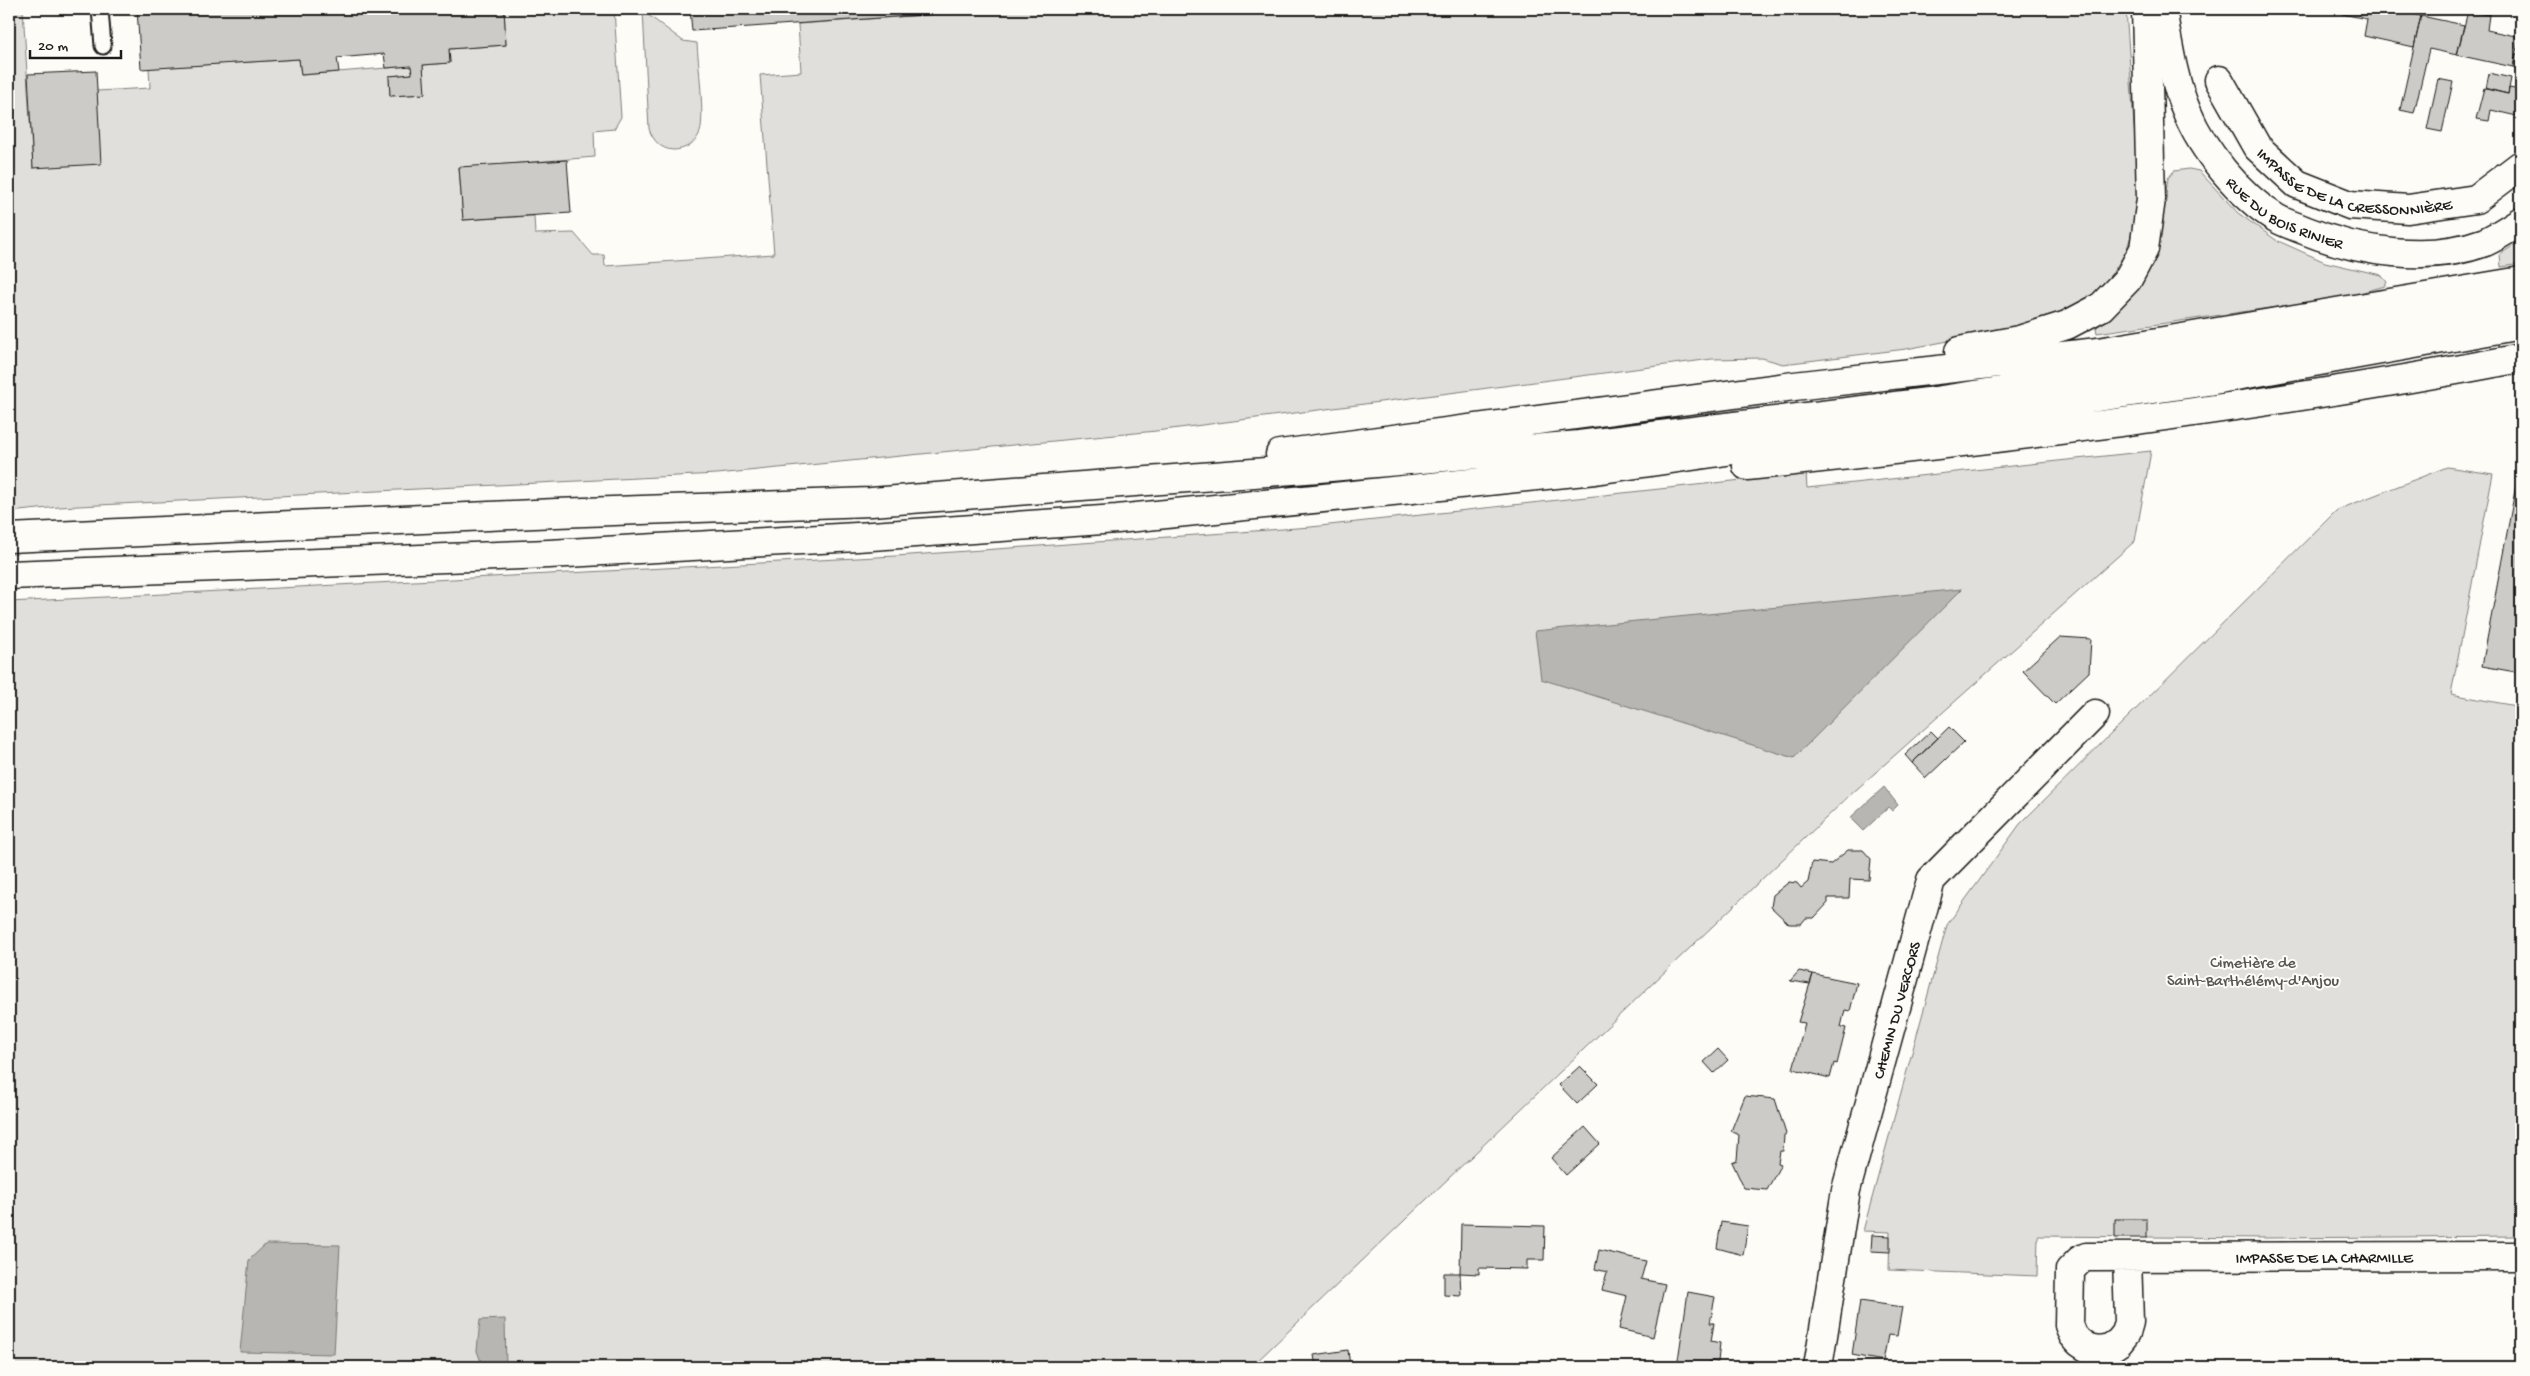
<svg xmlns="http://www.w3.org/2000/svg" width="2530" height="1376" font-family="'Gochi Hand',sans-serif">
	<rect width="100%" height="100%" fill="#fdfcf7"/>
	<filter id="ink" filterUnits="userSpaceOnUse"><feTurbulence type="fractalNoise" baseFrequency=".02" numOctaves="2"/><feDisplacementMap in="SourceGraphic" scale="10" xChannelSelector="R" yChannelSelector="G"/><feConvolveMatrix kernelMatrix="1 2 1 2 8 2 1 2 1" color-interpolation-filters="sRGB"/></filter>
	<g filter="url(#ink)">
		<path fill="#e0dfdb" stroke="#7e7e7c" d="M 9,9 L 23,9 L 33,168 L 97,91 L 150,88 L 149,68 L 299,59 L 301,75 L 411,66 L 412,74 L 389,76 L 390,96 L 424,94 L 423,65 L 450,63 L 449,49 L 506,45 L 504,9 L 614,9 L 621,117 L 614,129 L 594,131 L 595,157 L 459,168 L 463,220 L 534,216 L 535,234 L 574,233 L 593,255 L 604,255 L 605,266 L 774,254 L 760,75 L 801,72 L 798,24 L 1010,9 L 2126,9 L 2138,184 L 2137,216 L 2126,252 L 2106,283 L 2078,307 L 2044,323 L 1906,349 L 1783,364 L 1762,358 L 1712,359 L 1156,431 L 717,474 L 59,507 L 9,512 Z
			M 643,11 L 683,41 L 697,43 C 698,62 705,117 700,132 C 696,143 685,150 673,150 C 660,149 653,140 649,129 Z
			M 2189,169 L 2199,171 L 2238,213 L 2276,240 L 2325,262 L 2381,275 L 2387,282 L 2385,286 L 2345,297 L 2097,333 L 2096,328 L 2108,317 L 2159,239 L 2168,178 L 2174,171 Z
			M 2521,241 L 2521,264 L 2501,267 L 2500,254 Z
			M 2151,451 L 2135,541 L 1848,797 L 1251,1367 L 9,1367 L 9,602 L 896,556 L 1311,527 L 1806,473 L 1807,488 Z
			M 2447,467 L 2493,474 L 2451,694 L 2521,707 L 2521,1236 L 2266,1238 L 2038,1236 L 2037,1276 L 1889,1270 L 1890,1232 L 1863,1231 L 1947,925 L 2020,824 L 2337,510 Z"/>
		<path fill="#b7b6b2" stroke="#797876" d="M 1962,589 L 1794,758 L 1541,679 L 1535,631 Z
			M 1884,787 L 1898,805 L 1892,811 L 1889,807 L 1863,831 L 1850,818 Z
			M 266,1244 L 340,1245 L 334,1354 L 240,1352 L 249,1260 Z
			M 505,1319 L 506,1367 L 483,1367 L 477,1351 L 480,1320 Z"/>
		<path fill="#cccbc8" stroke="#1c1c1c" d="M 137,9 L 504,9 L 506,45 L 449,49 L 450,63 L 423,65 L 425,94 L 390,96 L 389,76 L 412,74 L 411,66 L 386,68 L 384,54 L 337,58 L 339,72 L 301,75 L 299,59 L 141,69 Z
			M 690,9 L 1010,9 L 692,31 Z
			M 2343,9 L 2389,9 L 2421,16 L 2414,47 L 2364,36 L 2367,19 L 2342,14 Z
			M 2468,9 L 2490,10 L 2489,15 L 2468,11 Z
			M 2468,11 L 2489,15 L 2487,30 L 2520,37 L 2513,67 L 2457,55 Z
			M 2421,16 L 2464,25 L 2457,55 L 2429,49 L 2414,113 L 2400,110 Z
			M 2520,37 L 2521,37 L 2521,69 L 2513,67 Z
			M 96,71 L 101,164 L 33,168 L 28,74 Z
			M 2489,73 L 2511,78 L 2508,94 L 2486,89 Z
			M 2438,79 L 2453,82 L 2442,132 L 2427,129 Z
			M 2484,88 L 2508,94 L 2509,88 L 2521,90 L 2521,117 L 2491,110 L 2489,121 L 2476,119 Z
			M 567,160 L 571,213 L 463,220 L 459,167 Z
			M 2516,485 L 2521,486 L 2521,673 L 2482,666 Z
			M 2060,637 L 2091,639 L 2089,672 L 2055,704 L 2023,671 Z
			M 1949,727 L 1964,742 L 1926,778 L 1912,763 Z
			M 1931,731 L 1938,738 L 1912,763 L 1905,755 Z
			M 1848,850 L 1863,850 L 1871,859 L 1869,880 L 1850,879 L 1849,898 L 1828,898 L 1828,903 L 1814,918 L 1806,918 L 1801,924 L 1789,924 L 1771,907 L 1773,895 L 1789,882 L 1797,883 L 1801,888 L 1808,882 L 1812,862 L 1831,864 Z
			M 1799,971 L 1813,974 L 1810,984 L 1790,981 Z
			M 1813,974 L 1857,983 L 1850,1011 L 1845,1010 L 1841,1027 L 1846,1028 L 1837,1064 L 1834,1063 L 1830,1078 L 1793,1069 L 1805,1023 L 1798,1022 Z
			M 1718,1049 L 1728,1060 L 1714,1073 L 1704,1062 Z
			M 1580,1066 L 1598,1084 L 1577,1104 L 1559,1085 Z
			M 1745,1096 L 1775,1099 L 1786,1134 L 1784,1135 L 1783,1151 L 1780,1151 L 1778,1163 L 1781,1164 L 1767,1190 L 1744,1188 L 1732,1162 L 1737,1160 L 1739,1135 L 1731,1131 Z
			M 1585,1127 L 1600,1144 L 1566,1175 L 1551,1158 Z
			M 2115,1219 L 2147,1219 L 2147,1238 L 2115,1238 Z
			M 1721,1222 L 1748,1226 L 1743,1255 L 1717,1248 Z
			M 1461,1224 L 1545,1226 L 1544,1260 L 1527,1260 L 1527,1269 L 1479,1268 L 1479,1274 L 1460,1273 Z
			M 1872,1235 L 1890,1236 L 1890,1252 L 1871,1251 Z
			M 1599,1250 L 1646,1261 L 1641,1279 L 1665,1284 L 1653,1337 L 1619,1329 L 1627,1296 L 1602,1290 L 1607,1272 L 1595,1269 Z
			M 1444,1273 L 1460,1273 L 1461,1296 L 1444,1295 Z
			M 1688,1292 L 1715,1297 L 1710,1323 L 1714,1323 L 1711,1341 L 1720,1343 L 1718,1362 L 1709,1361 L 1708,1367 L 1677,1367 Z
			M 1860,1301 L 1902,1307 L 1897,1336 L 1888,1335 L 1883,1361 L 1852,1355 Z
			M 1348,1350 L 1350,1367 L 1316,1367 L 1314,1355 Z"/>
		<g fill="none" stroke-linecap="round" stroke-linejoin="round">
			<defs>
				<path id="service" d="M 100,9 L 103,46"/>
				<g id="minor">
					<path id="s1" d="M 2219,80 L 2257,147 L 2297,184 L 2350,205 L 2408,209 L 2476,199 L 2521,165"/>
					<path id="s2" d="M 2127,1257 L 2129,1322 L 2126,1333 L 2119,1342 L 2110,1348 L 2099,1350 L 2088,1348 L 2079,1342 L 2073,1335 L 2069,1325 L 2070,1270 L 2080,1260 L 2086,1257 L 2521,1256"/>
					<path id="s3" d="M 1818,1367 L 1846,1190 L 1931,880 L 2095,714"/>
				</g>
				<g id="tertiary">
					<path id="s4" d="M 2162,9 C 2168,43 2173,80 2187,112 C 2202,150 2241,197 2276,218 C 2284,223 2295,226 2304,230 C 2358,252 2429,263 2485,242 C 2497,237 2510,228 2521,221"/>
				</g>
				<path id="trunk" d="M 1959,351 L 2019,340 L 2067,325 L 2101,307 L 2128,279 L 2144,249 L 2151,199 L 2146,9
					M 1280,454 L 1794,386 L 2098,352 L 2521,281
					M 1747,466 C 2006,439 2265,407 2521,358
					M 9,538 L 556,513 L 871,502 L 1319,468 L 1579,445 L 1928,402 L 2256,353 L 2521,305
					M 9,575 L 549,554 L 857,537 L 1117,519 L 1412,489 L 1595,470 L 2208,381 L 2521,325"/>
			</defs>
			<use href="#service" stroke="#1c1c1c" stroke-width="19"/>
			<use href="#minor" stroke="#1c1c1c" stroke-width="31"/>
			<use href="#tertiary" stroke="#1c1c1c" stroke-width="31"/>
			<use href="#trunk" stroke="#1c1c1c" stroke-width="31"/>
			<use href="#service" stroke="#fdfcf7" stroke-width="15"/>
			<use href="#minor" stroke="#fdfcf7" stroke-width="28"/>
			<use href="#tertiary" stroke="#fdfcf7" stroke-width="28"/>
			<use href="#trunk" stroke="#fdfcf7" stroke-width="28"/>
		</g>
	</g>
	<g text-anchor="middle" stroke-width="4" stroke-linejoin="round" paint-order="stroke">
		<g font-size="16" fill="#1c1c1c" stroke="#fdfcf7">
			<text dy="6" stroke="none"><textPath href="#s1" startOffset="186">IMPASSE DE LA CRESSONNIÈRE</textPath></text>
			<text dy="6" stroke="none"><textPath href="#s4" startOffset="252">RUE DU BOIS RINIER</textPath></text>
			<text dy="6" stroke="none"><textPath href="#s3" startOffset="366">CHEMIN DU VERCORS</textPath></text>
			<text dy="6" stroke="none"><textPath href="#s2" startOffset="466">IMPASSE DE LA CHARMILLE</textPath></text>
		</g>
		<g font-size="16" fill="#575655" stroke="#fdfcf7">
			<text x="2253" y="967">Cimetière de<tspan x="2253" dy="18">Saint-Barthélémy-d'Anjou</tspan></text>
		</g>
	</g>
	<rect width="2530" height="1376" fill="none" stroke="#fdfcf7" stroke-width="30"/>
	<rect x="15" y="15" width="2500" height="1346" fill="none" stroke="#1c1c1c" stroke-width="2" filter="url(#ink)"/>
	<path d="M30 50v8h91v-8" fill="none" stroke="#1c1c1c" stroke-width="2.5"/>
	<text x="38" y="50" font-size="15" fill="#1c1c1c" stroke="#fdfcf7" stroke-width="4" paint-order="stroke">20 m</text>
</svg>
